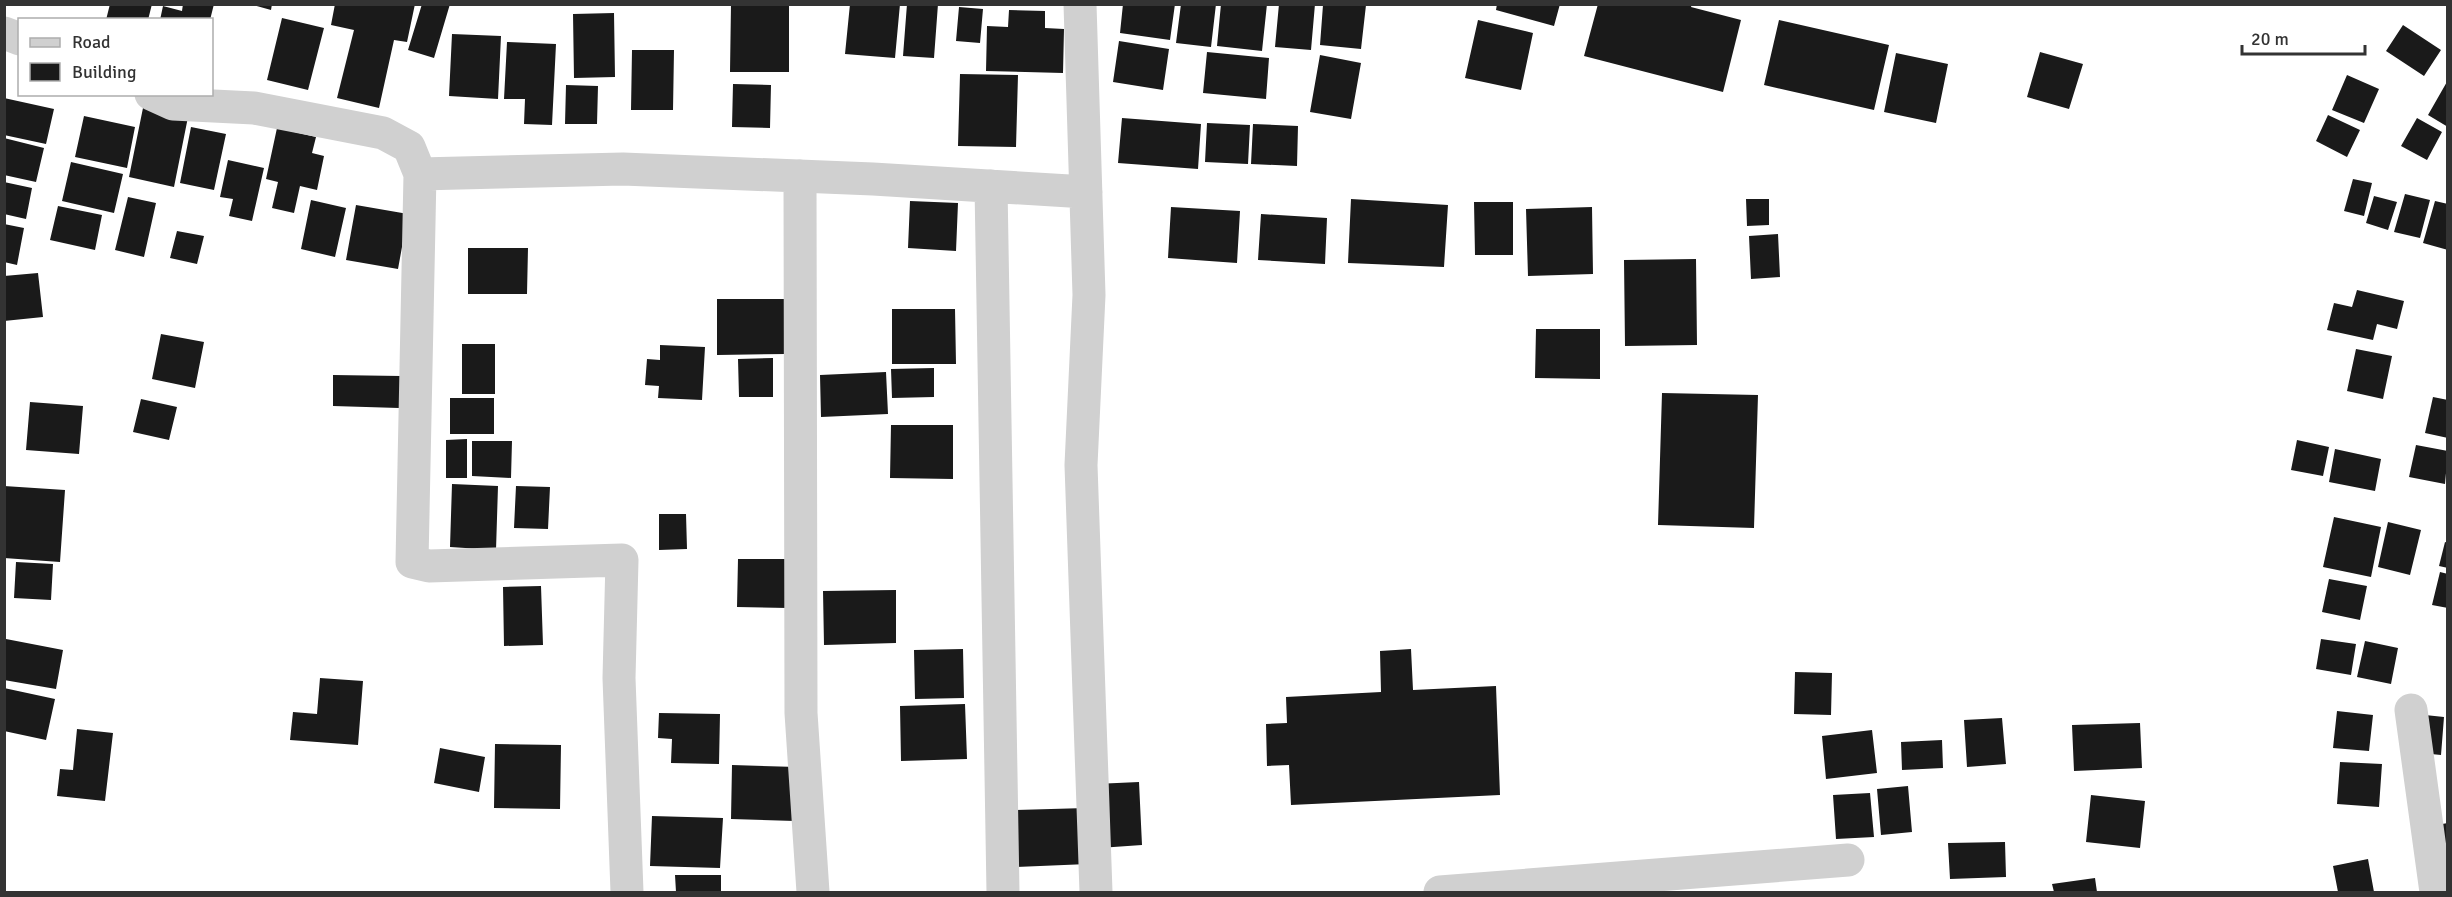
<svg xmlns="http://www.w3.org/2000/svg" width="2452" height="897" font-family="Signika,sans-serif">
	<rect width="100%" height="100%" fill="#fff"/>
	<path fill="#1a1a1a" d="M 110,4 L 152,4 L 148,20 L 106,20 Z
		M 183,4 L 214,4 L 210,20 L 160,20 L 163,6 L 182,11 Z
		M 249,4 L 272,4 L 271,10 Z
		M 335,4 L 415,4 L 407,42 L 394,40 L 379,108 L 337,98 L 354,30 L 331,25 Z
		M 422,4 L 450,4 L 434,58 L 408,50 Z
		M 731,4 L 789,4 L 789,72 L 730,72 Z
		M 850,4 L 900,4 L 895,58 L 845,54 Z
		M 907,4 L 938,4 L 934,58 L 903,56 Z
		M 1123,4 L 1175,4 L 1170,40 L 1120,33 Z
		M 1181,4 L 1216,4 L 1211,47 L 1176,43 Z
		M 1221,4 L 1267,4 L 1262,51 L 1217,46 Z
		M 1279,4 L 1315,4 L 1311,50 L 1275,47 Z
		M 1497,4 L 1560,4 L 1554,26 L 1496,10 Z
		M 1598,4 L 1692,4 L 1691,7 L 1741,20 L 1723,92 L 1584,56 Z
		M 1323,5 L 1366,5 L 1361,49 L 1320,45 Z
		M 959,7 L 983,9 L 980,43 L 956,41 Z
		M 1009,10 L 1045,11 L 1045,28 L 1064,29 L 1063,73 L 986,71 L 987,26 L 1008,27 Z
		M 614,13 L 615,77 L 574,78 L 573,14 Z
		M 282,18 L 324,28 L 308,90 L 267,80 Z
		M 1478,20 L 1533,33 L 1521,90 L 1465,78 Z
		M 1779,20 L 1889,45 L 1874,110 L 1764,85 Z
		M 2403,25 L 2441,50 L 2424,76 L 2386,51 Z
		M 452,34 L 501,36 L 498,99 L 449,96 Z
		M 1119,41 L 1169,49 L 1163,90 L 1113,82 Z
		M 507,42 L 556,44 L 552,125 L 524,124 L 525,99 L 504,99 Z
		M 632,50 L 674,50 L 673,110 L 631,110 Z
		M 1207,52 L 1269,58 L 1266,99 L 1203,93 Z
		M 2040,52 L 2083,64 L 2069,109 L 2027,97 Z
		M 1896,53 L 1948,64 L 1936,123 L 1884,112 Z
		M 1320,55 L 1361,63 L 1351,119 L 1310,112 Z
		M 960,74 L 1018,75 L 1016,147 L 958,146 Z
		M 2347,75 L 2379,89 L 2364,123 L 2332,110 Z
		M 2448,80 L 2448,127 L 2428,115 Z
		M 733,84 L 771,85 L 770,128 L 732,127 Z
		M 566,85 L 598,86 L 597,124 L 565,124 Z
		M 4,98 L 54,109 L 46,144 L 4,135 Z
		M 144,103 L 189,112 L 174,187 L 129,177 Z
		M 2328,115 L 2360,130 L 2347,157 L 2316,141 Z
		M 84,116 L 135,127 L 127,168 L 75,157 Z
		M 1122,118 L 1201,124 L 1198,169 L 1118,163 Z
		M 2417,118 L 2442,132 L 2427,160 L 2401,146 Z
		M 1207,123 L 1250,125 L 1248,164 L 1205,162 Z
		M 1253,124 L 1298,126 L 1297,166 L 1251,164 Z
		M 191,127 L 226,134 L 214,190 L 180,183 Z
		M 277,128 L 316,137 L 312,153 L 324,156 L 317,190 L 300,186 L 294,213 L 272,208 L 278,182 L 266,179 Z
		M 4,138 L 44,148 L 36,182 L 4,175 Z
		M 228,160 L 264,168 L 252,221 L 229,216 L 233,199 L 220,197 Z
		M 71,162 L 123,174 L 114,213 L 62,201 Z
		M 2353,179 L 2372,183 L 2364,216 L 2344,211 Z
		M 4,182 L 32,188 L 26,219 L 4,214 Z
		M 2405,194 L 2430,200 L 2420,238 L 2394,232 Z
		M 2374,196 L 2397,202 L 2388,230 L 2366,223 Z
		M 128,197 L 156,203 L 144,257 L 115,250 Z
		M 1351,199 L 1448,205 L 1444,267 L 1348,263 Z
		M 1746,199 L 1769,199 L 1769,225 L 1747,226 Z
		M 311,200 L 346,208 L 335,257 L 301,249 Z
		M 910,201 L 958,203 L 956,251 L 908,248 Z
		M 2435,201 L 2448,204 L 2448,250 L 2423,243 Z
		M 1474,202 L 1513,202 L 1513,255 L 1475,255 Z
		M 356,205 L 408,214 L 398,269 L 346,260 Z
		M 58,206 L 102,215 L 95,250 L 50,240 Z
		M 1171,207 L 1240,211 L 1237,263 L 1168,258 Z
		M 1592,207 L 1593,274 L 1528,276 L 1526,209 Z
		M 1261,214 L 1327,218 L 1325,264 L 1258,260 Z
		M 4,224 L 24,228 L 17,265 L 4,262 Z
		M 177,231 L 204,236 L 197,264 L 170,258 Z
		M 1778,234 L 1780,277 L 1751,279 L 1749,236 Z
		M 468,248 L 528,248 L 527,294 L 468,294 Z
		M 1696,259 L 1697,345 L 1625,346 L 1624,260 Z
		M 38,273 L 43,317 L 4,321 L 4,276 Z
		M 2357,290 L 2404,301 L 2397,329 L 2377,324 L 2373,340 L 2327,330 L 2334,303 L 2352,307 Z
		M 717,299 L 785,299 L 786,354 L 717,355 Z
		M 892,309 L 955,309 L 956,364 L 892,364 Z
		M 1536,329 L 1600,329 L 1600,379 L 1535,378 Z
		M 161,334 L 204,342 L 195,388 L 152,379 Z
		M 462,344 L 495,344 L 495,394 L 462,394 Z
		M 660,345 L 705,347 L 702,400 L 658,398 L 659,386 L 645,385 L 647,359 L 660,360 Z
		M 2356,349 L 2392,356 L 2383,399 L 2347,391 Z
		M 773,358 L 773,397 L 739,397 L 738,359 Z
		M 934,368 L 934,397 L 892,398 L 891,369 Z
		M 886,372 L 888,414 L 821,417 L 820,375 Z
		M 333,375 L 401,376 L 399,408 L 333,406 Z
		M 1662,393 L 1758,395 L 1754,528 L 1658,525 Z
		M 2433,397 L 2448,400 L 2448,438 L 2425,433 Z
		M 450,398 L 494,398 L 494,434 L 450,434 Z
		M 141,399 L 177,407 L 169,440 L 133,432 Z
		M 30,402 L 83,406 L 79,454 L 26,450 Z
		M 891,425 L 953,425 L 953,479 L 890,478 Z
		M 467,439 L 467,478 L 446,478 L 446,440 Z
		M 2297,440 L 2329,447 L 2323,476 L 2291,470 Z
		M 472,441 L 512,441 L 511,478 L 472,476 Z
		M 2416,445 L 2448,451 L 2445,484 L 2409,477 Z
		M 2335,449 L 2381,459 L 2375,491 L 2329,482 Z
		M 452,484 L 498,486 L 496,550 L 450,547 Z
		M 4,486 L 65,490 L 60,562 L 4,558 Z
		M 516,486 L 550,487 L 548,529 L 514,528 Z
		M 659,514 L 686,514 L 687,549 L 659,550 Z
		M 2334,517 L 2381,527 L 2371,577 L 2323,567 Z
		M 2388,522 L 2421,530 L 2410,575 L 2378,567 Z
		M 2445,542 L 2448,543 L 2448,568 L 2439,566 Z
		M 738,559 L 789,559 L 788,608 L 737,607 Z
		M 16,562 L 53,564 L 51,600 L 14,598 Z
		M 2440,572 L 2448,574 L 2448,608 L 2432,605 Z
		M 2329,579 L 2367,586 L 2360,620 L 2322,612 Z
		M 541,586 L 543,645 L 504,646 L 503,587 Z
		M 896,590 L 896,643 L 824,645 L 823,591 Z
		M 6,639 L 63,650 L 56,689 L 4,680 Z
		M 2321,639 L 2356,644 L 2351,675 L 2316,669 Z
		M 2365,641 L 2398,648 L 2391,684 L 2357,677 Z
		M 963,649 L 964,698 L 915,699 L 914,650 Z
		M 1411,649 L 1413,690 L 1496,686 L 1500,795 L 1291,805 L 1289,765 L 1267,766 L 1266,724 L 1287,723 L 1286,697 L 1381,692 L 1380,651 Z
		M 1795,672 L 1832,673 L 1831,715 L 1794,714 Z
		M 320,678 L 363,681 L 358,745 L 290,740 L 293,712 L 317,714 Z
		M 4,688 L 55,699 L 46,740 L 4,731 Z
		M 965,704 L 967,759 L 901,761 L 900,706 Z
		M 2337,711 L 2373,715 L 2369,751 L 2333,748 Z
		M 659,713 L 720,714 L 719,764 L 671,763 L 672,739 L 658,738 Z
		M 2425,715 L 2444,717 L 2441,755 L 2421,753 Z
		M 2002,718 L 2006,764 L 1967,767 L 1964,720 Z
		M 2140,723 L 2142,768 L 2074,771 L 2072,725 Z
		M 77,729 L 113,733 L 105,801 L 57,796 L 60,769 L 73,770 Z
		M 1872,730 L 1877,773 L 1826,779 L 1822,736 Z
		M 1942,740 L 1943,768 L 1902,770 L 1901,742 Z
		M 495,744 L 561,745 L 560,809 L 494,808 Z
		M 440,748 L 485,757 L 479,792 L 434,783 Z
		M 2340,762 L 2382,764 L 2379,807 L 2337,804 Z
		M 732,765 L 797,767 L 795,821 L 731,819 Z
		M 1139,782 L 1142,845 L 1099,848 L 1095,784 Z
		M 1908,786 L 1912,832 L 1881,835 L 1877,789 Z
		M 1870,793 L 1874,837 L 1836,839 L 1833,795 Z
		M 2091,795 L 2145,801 L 2140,848 L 2086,842 Z
		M 1086,808 L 1088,864 L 1016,867 L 1015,810 Z
		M 652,816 L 723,818 L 720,868 L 650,866 Z
		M 2448,823 L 2448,854 L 2446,854 L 2442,824 Z
		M 2005,842 L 2006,877 L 1950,879 L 1948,843 Z
		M 2368,859 L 2374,892 L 2338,892 L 2333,866 Z
		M 675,875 L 721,875 L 721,892 L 676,892 Z
		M 2095,878 L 2097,892 L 2054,892 L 2052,884 Z"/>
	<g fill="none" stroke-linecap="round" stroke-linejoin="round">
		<path stroke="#d0d0d0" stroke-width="33" d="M 1080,4 L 1089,295 L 1081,465 L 1096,892
			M 4,33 L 20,39
			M 151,94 L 173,104 L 254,108 L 383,133 L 409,147 L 420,174 L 412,562 L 429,566 L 622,560 L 619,678 L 627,892
			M 420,174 L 623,169 L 873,179 L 1086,192
			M 800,176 L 801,713 L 813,892
			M 991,186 L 1003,892
			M 2411,710 L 2436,892
			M 1440,892 L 1848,860"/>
	</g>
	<rect width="2452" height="897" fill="none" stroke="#333333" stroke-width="12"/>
	<rect x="18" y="18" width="195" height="78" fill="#ffffff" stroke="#adadad" stroke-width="1.5"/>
	<rect x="30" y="38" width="30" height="9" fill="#d0d0d0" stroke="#adadad" stroke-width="1.5"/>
	<text x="72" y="48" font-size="18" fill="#333333">Road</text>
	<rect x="30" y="63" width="30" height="18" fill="#1a1a1a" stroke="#adadad" stroke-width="1.5"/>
	<text x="72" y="78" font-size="18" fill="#333333">Building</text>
	<path d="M2242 45v9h123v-9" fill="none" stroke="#333333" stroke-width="3"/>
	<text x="2251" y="45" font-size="18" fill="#333333" stroke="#ffffff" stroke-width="4.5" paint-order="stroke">20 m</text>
</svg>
